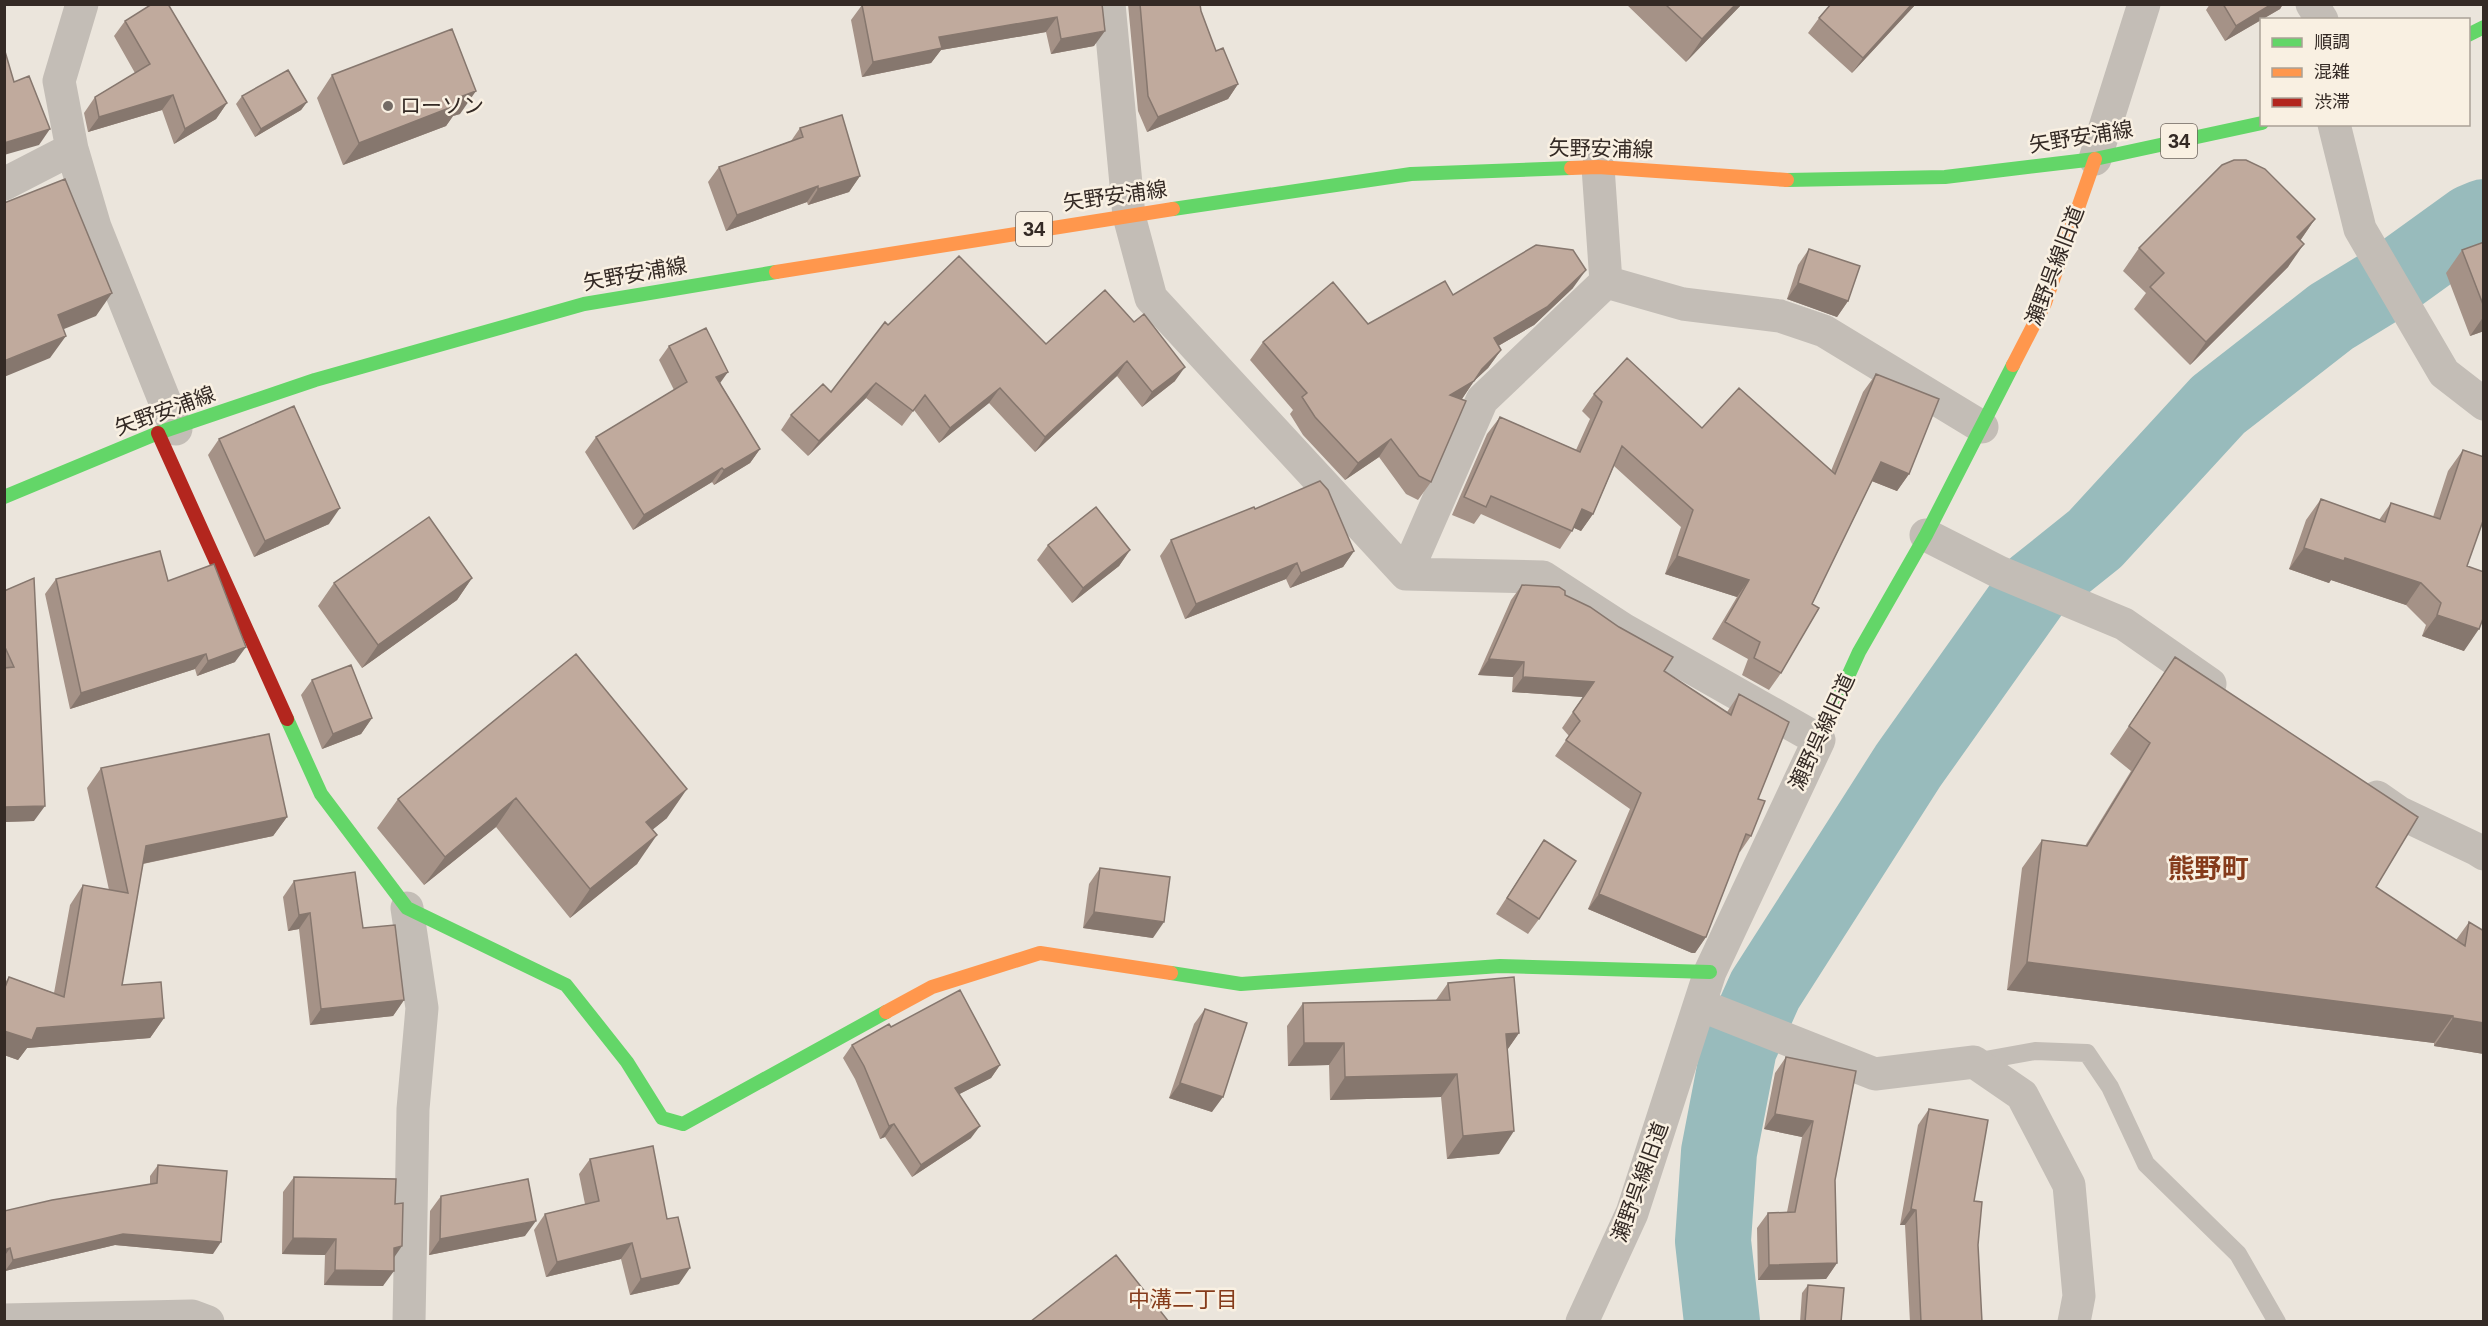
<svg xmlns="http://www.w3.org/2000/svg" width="2488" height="1326" font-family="Helvetica,'Noto Sans JP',sans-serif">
	<rect width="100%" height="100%" fill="#ebe5dc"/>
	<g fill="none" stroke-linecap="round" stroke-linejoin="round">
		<path stroke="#98bbbc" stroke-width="76" d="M 1722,1322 L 1713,1241 L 1719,1152 L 1739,1048 L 1765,990 L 1908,766 L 2035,587 L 2095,539 L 2218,405 L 2331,317 L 2393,279 L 2472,222 L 2484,217"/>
		<path stroke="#c3bdb6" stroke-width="18" d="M 1974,1062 L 2035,1051 L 2087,1053 L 2110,1087 L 2146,1164 L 2238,1254 L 2277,1322"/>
		<path stroke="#c3bdb6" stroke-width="33" d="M 82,4 L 59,81 L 72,149 L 95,227 L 176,429
			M 1109,4 L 1129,216 L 1151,298 L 1406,574 L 1543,577 L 1623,629 L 1819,740 L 1710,972 L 1632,1213 L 1582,1322
			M 2312,4 L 2322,20
			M 2334,124 L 2360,229 L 2444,373 L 2484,404
			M 2095,159 L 2144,4
			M 4,184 L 72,149
			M 1606,282 L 1683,304 L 1780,316 L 1824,331 L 1982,427
			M 1926,535 L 1999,572 L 2124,624 L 2210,684
			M 1406,574 L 1482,400 L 1606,282 L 1598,167
			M 2377,797 L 2400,813 L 2476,849 L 2484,854
			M 407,908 L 422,1008 L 413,1109 L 409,1322
			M 1700,1005 L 1875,1074 L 1974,1062 L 2022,1095 L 2069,1185 L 2079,1296 L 2074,1322
			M 4,1320 L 192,1316 L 208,1322"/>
		<path stroke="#63d668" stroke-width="14" d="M 2468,35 L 2484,27
			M 1787,180 L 1945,177 L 2095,159 L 2262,123
			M 1173,209 L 1411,174 L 1571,168
			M 4,497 L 158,433 L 315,380 L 584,304 L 776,272
			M 287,719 L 321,794 L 407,908 L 566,985 L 627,1062 L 662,1118 L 683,1124 L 886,1012
			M 1819,740 L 1859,652 L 1926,535 L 2013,365
			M 1171,973 L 1241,984 L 1500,966 L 1710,972"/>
		<path stroke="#ff974d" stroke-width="14" d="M 1571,168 L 1598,167 L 1787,180
			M 776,272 L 1173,209
			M 2013,365 L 2045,303 L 2095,159
			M 886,1012 L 932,987 L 1040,953 L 1171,973"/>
		<path stroke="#b3261e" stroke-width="14" d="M 158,433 L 287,719"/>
	</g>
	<path fill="#a59287" d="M 1102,4 L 1094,46 L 1051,54 L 1046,32 L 941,50 L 931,63 L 862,77 L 851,20 L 862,5 Z
		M 1128,4 L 1200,4 L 1201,11 L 1216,51 L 1238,84 L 1228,99 L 1147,132 L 1138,111 Z
		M 1626,4 L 1742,4 L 1686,62 Z
		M 1831,4 L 1916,4 L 1852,73 L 1808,33 L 1819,18 Z
		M 2210,4 L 2283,4 L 2280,9 L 2225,41 L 2206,10 Z
		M 125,21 L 227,103 L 216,119 L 174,144 L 162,110 L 88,132 L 84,113 L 95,97 L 135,73 L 114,36 Z
		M 332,75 L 460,114 L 453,116 L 446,126 L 343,165 L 317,98 Z
		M 242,96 L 307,102 L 301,110 L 255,137 L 236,104 Z
		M 800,128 L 860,176 L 849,192 L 808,205 L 807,202 L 726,231 L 708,182 L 719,167 L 791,141 Z
		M 2315,219 L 2300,241 L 2288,267 L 2190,365 L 2134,309 L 2146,293 L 2123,271 L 2139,248 Z
		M 2484,242 L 2484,331 L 2470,336 L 2446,273 L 2462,250 Z
		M 1809,249 L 1848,301 L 1837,317 L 1787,299 L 1798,265 Z
		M 1573,288 L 1534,325 L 1498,346 L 1501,350 L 1488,368 L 1474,381 L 1461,400 L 1431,482 L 1418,500 L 1406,494 L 1379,457 L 1345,480 L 1303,435 L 1290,414 L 1293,410 L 1250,360 L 1263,342 L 1368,324 L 1453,295 Z
		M 1105,290 L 1175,381 L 1142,407 L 1117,376 L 1035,452 L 989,403 L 939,443 L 914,410 L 902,426 L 866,398 L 808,456 L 781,430 L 791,415 L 831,392 L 888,325 L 1046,344 Z
		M 669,346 L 720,383 L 760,449 L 750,463 L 714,485 L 712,482 L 633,530 L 585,452 L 596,437 L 674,390 L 659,360 Z
		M 1876,374 L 1909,474 L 1897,491 L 1872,481 L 1812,604 L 1781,673 L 1769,690 L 1742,675 L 1748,659 L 1712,639 L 1737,597 L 1665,574 L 1681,527 L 1614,466 L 1593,514 L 1581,531 L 1574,528 L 1560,549 L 1481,514 L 1474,524 L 1452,515 L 1487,434 L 1500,417 L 1576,450 L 1590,419 L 1582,411 L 1594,394 L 1831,471 L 1863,392 Z
		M 219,439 L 329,524 L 254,557 L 208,455 Z
		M 2463,450 L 2467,566 L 2464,651 L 2422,636 L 2426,625 L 2406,605 L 2331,580 L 2329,583 L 2289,569 L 2306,520 L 2321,499 L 2379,520 L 2391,503 L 2433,517 L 2448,471 Z
		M 1255,509 L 1354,551 L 1343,567 L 1290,588 L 1286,579 L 1185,619 L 1160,556 L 1171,540 Z
		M 1048,545 L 1130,550 L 1119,566 L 1072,603 L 1037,560 Z
		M 472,578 L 457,600 L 362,668 L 318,606 L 334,583 Z
		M 56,579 L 168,581 L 235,662 L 197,676 L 195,669 L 70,709 L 45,594 Z
		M 1522,585 L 1565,595 L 1664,671 L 1727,712 L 1739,694 L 1758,799 L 1751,836 L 1740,852 L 1739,852 L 1706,937 L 1695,953 L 1692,953 L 1588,909 L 1630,809 L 1555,756 L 1569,736 L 1562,728 L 1583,697 L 1512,692 L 1513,677 L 1478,675 L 1511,600 Z
		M 4,591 L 34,821 L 4,822 Z
		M 576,654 L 667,818 L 652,830 L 637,864 L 570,918 L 496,827 L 424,885 L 377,828 L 398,799 Z
		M 2175,657 L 2376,887 L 2456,940 L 2469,922 L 2484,1054 L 2434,1046 L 2434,1043 L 2007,990 L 2022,868 L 2042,840 L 2085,846 L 2131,771 L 2110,754 Z
		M 312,680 L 372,718 L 361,734 L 322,749 L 301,695 Z
		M 101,768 L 287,817 L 273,836 L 143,864 L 122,985 L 164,1018 L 150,1038 L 27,1048 L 18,1060 L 4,1055 L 4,984 L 9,977 L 54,993 L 70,905 L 83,885 L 109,890 L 87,788 Z
		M 1544,840 L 1539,919 L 1528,934 L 1496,914 Z
		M 1100,868 L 1153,938 L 1083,928 L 1089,884 Z
		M 294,881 L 404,1000 L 393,1016 L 310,1025 L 299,929 L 288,931 L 283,897 Z
		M 1448,983 L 1519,1033 L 1507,1050 L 1499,1154 L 1447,1159 L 1441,1097 L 1330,1100 L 1329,1065 L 1288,1066 L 1287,1026 L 1303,1003 L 1436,1000 Z
		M 1205,1009 L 1212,1112 L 1169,1098 L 1194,1024 Z
		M 891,1027 L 1000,1065 L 991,1078 L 959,1094 L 971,1138 L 912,1177 L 885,1137 L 880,1139 L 855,1079 L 843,1058 L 852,1045 Z
		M 1786,1057 L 1856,1071 L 1835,1180 L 1837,1263 L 1826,1279 L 1758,1280 L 1757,1228 L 1768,1213 L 1787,1212 L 1802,1137 L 1764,1129 L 1775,1073 Z
		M 1929,1109 L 1974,1201 L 1982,1322 L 1910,1322 L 1905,1225 L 1900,1225 L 1918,1125 Z
		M 590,1159 L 679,1284 L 630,1295 L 621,1259 L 546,1277 L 534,1230 L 545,1214 L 585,1204 L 579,1174 Z
		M 158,1165 L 213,1254 L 115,1245 L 5,1271 L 4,1211 L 150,1185 L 150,1176 Z
		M 294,1177 L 394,1258 L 383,1286 L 324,1285 L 325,1255 L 282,1254 L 283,1192 Z
		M 441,1196 L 525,1236 L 429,1255 L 430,1211 Z
		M 1808,1285 L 1841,1322 L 1800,1322 L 1802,1293 Z"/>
	<path fill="#86776e" d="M 1736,4 L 1742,4 L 1686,62 L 1702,39 Z
		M 1912,4 L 1916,4 L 1852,73 L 1863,58 Z
		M 2272,4 L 2283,4 L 2280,9 L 2225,41 L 2236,26 Z
		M 1057,17 L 1046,32 L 941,50 L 931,63 L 862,77 L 873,62 L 939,37 Z
		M 1105,31 L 1094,46 L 1051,54 L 1061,39 Z
		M 1238,84 L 1228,99 L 1147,132 L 1158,117 Z
		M 476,91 L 460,114 L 453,116 L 446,126 L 343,165 L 359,143 L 460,97 Z
		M 173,95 L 162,110 L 88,132 L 99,117 Z
		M 307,102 L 301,110 L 255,137 L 261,129 Z
		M 227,103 L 216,119 L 174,144 L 185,129 Z
		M 50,129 L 39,145 L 4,155 L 4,143 Z
		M 860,176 L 849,192 L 808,205 L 818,189 Z
		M 818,186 L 807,202 L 726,231 L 737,215 Z
		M 2315,219 L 2299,242 L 2297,237 Z
		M 2304,244 L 2288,267 L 2190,365 L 2206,342 Z
		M 1586,270 L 1573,288 L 1534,325 L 1481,356 L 1494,338 Z
		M 1798,283 L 1848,301 L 1837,317 L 1787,299 Z
		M 112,293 L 96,316 L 42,338 L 58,315 Z
		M 2484,316 L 2484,331 L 2470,336 Z
		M 66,336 L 50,358 L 4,377 L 4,361 Z
		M 1501,350 L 1488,368 L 1474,381 L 1462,399 L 1438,413 L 1450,395 L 1482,369 Z
		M 1127,361 L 1117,376 L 1035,452 L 1045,437 Z
		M 1185,367 L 1175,381 L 1142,407 L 1152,392 Z
		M 728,372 L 718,386 L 716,377 Z
		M 876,383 L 866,398 L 808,456 L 819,441 Z
		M 1000,388 L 989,403 L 939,443 L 950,428 Z
		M 1391,439 L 1379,457 L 1345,480 L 1358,463 Z
		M 760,449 L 750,463 L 714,485 L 724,470 Z
		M 1881,462 L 1909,474 L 1897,491 L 1869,480 Z
		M 722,468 L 712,482 L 633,530 L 644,515 Z
		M 340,508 L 329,524 L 254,557 L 265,541 Z
		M 1582,509 L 1593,514 L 1581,531 L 1570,526 Z
		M 2304,548 L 2345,558 L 2421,583 L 2406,605 L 2331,580 L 2329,583 L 2289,569 Z
		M 1130,550 L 1119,566 L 1072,603 L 1083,588 Z
		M 1354,551 L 1343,567 L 1290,588 L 1301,573 Z
		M 1677,556 L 1749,580 L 1737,597 L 1665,574 Z
		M 1297,563 L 1286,579 L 1185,619 L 1196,604 Z
		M 472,578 L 457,600 L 362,668 L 378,645 Z
		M 2437,615 L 2479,629 L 2464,651 L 2422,636 Z
		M 246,647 L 235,662 L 197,676 L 208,661 Z
		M 206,654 L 195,669 L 70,709 L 81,693 Z
		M 1489,659 L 1524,662 L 1513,677 L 1478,675 Z
		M 1523,677 L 1594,682 L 1583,697 L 1512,692 Z
		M 372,718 L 361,734 L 322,749 L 333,734 Z
		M 687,789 L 667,818 L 626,851 L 646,822 Z
		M 516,798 L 496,827 L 424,885 L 445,857 Z
		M 45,806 L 34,821 L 4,822 L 4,807 Z
		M 287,817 L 273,836 L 132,866 L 146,846 Z
		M 657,835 L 637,864 L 570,918 L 590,889 Z
		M 1599,894 L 1706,937 L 1695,953 L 1692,953 L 1588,909 Z
		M 1094,912 L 1164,922 L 1153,938 L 1083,928 Z
		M 310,913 L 299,929 L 288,931 L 299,915 Z
		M 2027,962 L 2453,1016 L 2434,1043 L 2007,990 Z
		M 404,1000 L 393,1016 L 310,1025 L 321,1009 Z
		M 164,1018 L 150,1038 L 27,1048 L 18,1060 L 4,1055 L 4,1031 Z
		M 2453,1018 L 2484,1023 L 2484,1054 L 2434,1046 Z
		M 1519,1033 L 1503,1056 L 1506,1034 Z
		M 1304,1043 L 1344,1043 L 1329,1065 L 1288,1066 Z
		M 1000,1065 L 991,1078 L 946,1101 L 955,1088 Z
		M 1457,1074 L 1441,1097 L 1330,1100 L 1345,1077 Z
		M 1180,1083 L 1223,1097 L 1212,1112 L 1169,1098 Z
		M 1775,1114 L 1813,1121 L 1802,1137 L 1764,1129 Z
		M 894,1124 L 885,1137 L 880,1139 L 889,1126 Z
		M 980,1126 L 971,1138 L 912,1177 L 921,1165 Z
		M 1514,1131 L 1499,1154 L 1447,1159 L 1463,1136 Z
		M 1911,1209 L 1916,1210 L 1905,1225 L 1900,1225 Z
		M 536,1221 L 525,1236 L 429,1255 L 440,1239 Z
		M 123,1234 L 221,1242 L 213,1254 L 115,1245 L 5,1271 L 13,1260 Z
		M 293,1238 L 336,1239 L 325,1255 L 282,1254 Z
		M 632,1243 L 621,1259 L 546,1277 L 557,1262 Z
		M 402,1246 L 391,1262 L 394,1248 Z
		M 10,1248 L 4,1257 L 4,1250 Z
		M 1837,1263 L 1826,1279 L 1758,1280 L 1769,1265 Z
		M 690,1268 L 679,1284 L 630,1295 L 641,1279 Z
		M 335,1270 L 394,1271 L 383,1286 L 324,1285 Z"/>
	<path fill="#c0aa9d" stroke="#86776e" stroke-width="1.5" d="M 152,4 L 168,4 L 227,103 L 185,129 L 173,95 L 99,117 L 95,97 L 150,64 L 125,21 Z
		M 864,4 L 1102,4 L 1105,31 L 1061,39 L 1057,17 L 939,37 L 942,48 L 873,62 L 862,5 Z
		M 1140,4 L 1200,4 L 1201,11 L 1216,51 L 1223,48 L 1238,84 L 1158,117 L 1148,96 Z
		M 1665,4 L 1736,4 L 1702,39 Z
		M 1831,4 L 1912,4 L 1863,58 L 1819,18 Z
		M 2223,4 L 2272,4 L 2236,26 Z
		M 452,29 L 476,91 L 460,97 L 462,103 L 359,143 L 332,75 Z
		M 4,48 L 14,82 L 29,76 L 50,129 L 4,143 Z
		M 288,70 L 307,102 L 261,129 L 242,96 Z
		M 842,115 L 860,176 L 818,189 L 818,186 L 737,215 L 719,167 L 803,137 L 800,128 Z
		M 2234,160 L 2246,160 L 2265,169 L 2315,219 L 2297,237 L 2304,244 L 2206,342 L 2150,287 L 2164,273 L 2139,248 L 2222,165 Z
		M 65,179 L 112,293 L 58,315 L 66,336 L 4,361 L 4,203 Z
		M 2484,242 L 2484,307 L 2462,250 Z
		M 1536,245 L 1573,250 L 1586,270 L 1547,307 L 1494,338 L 1501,350 L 1482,369 L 1474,381 L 1450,395 L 1466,401 L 1431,482 L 1419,476 L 1391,439 L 1358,463 L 1315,417 L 1302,397 L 1307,393 L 1263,342 L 1333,282 L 1368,324 L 1445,281 L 1453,295 Z
		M 1809,249 L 1860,266 L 1848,301 L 1798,283 Z
		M 959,256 L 1046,344 L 1105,290 L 1134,322 L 1144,314 L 1185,367 L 1152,392 L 1127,361 L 1045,437 L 1000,388 L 950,428 L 925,395 L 913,411 L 876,383 L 819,441 L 791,415 L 823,384 L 831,392 L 885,322 L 888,325 Z
		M 706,328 L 728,372 L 716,377 L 760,449 L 724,470 L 722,468 L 644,515 L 596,437 L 687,382 L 669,346 Z
		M 1627,358 L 1702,428 L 1739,388 L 1835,474 L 1876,374 L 1939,399 L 1909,474 L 1881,462 L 1812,604 L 1819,608 L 1781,673 L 1754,658 L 1760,642 L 1725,622 L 1749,580 L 1677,556 L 1693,510 L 1622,446 L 1593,514 L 1582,509 L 1572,531 L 1491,496 L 1486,507 L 1464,497 L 1500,417 L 1580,452 L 1602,402 L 1594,394 Z
		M 294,406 L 340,508 L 265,541 L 219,439 Z
		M 2463,450 L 2484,457 L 2484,518 L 2467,566 L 2484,572 L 2484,616 L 2479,629 L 2437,615 L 2441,603 L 2421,583 L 2345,558 L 2344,561 L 2304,548 L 2321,499 L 2385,522 L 2391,503 L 2440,519 Z
		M 1320,481 L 1328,490 L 1354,551 L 1301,573 L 1297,563 L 1196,604 L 1171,540 L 1254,507 L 1255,509 Z
		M 1096,507 L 1130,550 L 1083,588 L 1048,545 Z
		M 429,517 L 472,578 L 378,645 L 334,583 Z
		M 160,551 L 168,581 L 214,564 L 246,647 L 208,661 L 206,654 L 81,693 L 56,579 Z
		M 34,578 L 45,806 L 4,807 L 4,668 L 14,667 L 4,645 L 4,591 Z
		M 1522,585 L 1559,587 L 1565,591 L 1565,595 L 1590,607 L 1619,627 L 1673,657 L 1664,671 L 1731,715 L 1739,694 L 1789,722 L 1758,799 L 1765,801 L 1751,836 L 1746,834 L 1706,937 L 1703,937 L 1599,894 L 1641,793 L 1566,740 L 1580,721 L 1573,712 L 1594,682 L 1523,677 L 1524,662 L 1489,659 Z
		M 576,654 L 687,789 L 646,822 L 657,835 L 590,889 L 516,798 L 445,857 L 398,799 Z
		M 2175,657 L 2418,817 L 2376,887 L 2465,946 L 2469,922 L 2484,931 L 2484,1023 L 2453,1018 L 2453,1016 L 2027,962 L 2042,840 L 2087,846 L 2150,743 L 2129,726 Z
		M 351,665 L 372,718 L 333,734 L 312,680 Z
		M 269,734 L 287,817 L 146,846 L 122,985 L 161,982 L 164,1018 L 37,1028 L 32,1040 L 4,1031 L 4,990 L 9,977 L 64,997 L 83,885 L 128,893 L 101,768 Z
		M 1544,840 L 1576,861 L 1539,919 L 1507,898 Z
		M 1100,868 L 1170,877 L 1164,922 L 1094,912 Z
		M 355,872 L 363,928 L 395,925 L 404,1000 L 321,1009 L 310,913 L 299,915 L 294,881 Z
		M 1514,977 L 1519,1033 L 1506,1034 L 1514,1131 L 1463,1136 L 1457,1074 L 1345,1077 L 1344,1043 L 1304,1043 L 1303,1003 L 1450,1000 L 1448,983 Z
		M 960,990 L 1000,1065 L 955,1088 L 980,1126 L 921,1165 L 894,1124 L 889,1126 L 864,1066 L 852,1045 L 889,1024 L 891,1027 Z
		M 1205,1009 L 1247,1023 L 1223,1097 L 1180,1083 Z
		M 1786,1057 L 1856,1071 L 1835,1180 L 1837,1263 L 1769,1265 L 1768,1213 L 1795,1212 L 1813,1121 L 1775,1114 Z
		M 1929,1109 L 1988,1120 L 1974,1201 L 1982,1202 L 1978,1245 L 1982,1322 L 1921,1322 L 1916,1210 L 1911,1209 Z
		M 653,1146 L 667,1219 L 678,1217 L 690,1268 L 641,1279 L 632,1243 L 557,1262 L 545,1214 L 599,1201 L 590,1159 Z
		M 158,1165 L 227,1171 L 221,1242 L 123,1234 L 13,1260 L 10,1248 L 4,1250 L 4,1211 L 52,1200 L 157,1183 Z
		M 294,1177 L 396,1179 L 395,1204 L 403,1203 L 402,1246 L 394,1248 L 394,1271 L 335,1270 L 336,1239 L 293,1238 Z
		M 528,1179 L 536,1221 L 440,1239 L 441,1196 Z
		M 1116,1255 L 1169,1322 L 1030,1322 Z
		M 1808,1285 L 1844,1288 L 1841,1322 L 1805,1322 Z"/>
	<circle fill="#746b65" stroke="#f9f0e2" stroke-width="2" cx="388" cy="106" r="6"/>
	<g text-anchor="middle" stroke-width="5" stroke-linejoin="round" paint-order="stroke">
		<g fill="#f9f0e2" stroke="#6f655e" stroke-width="1.5">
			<rect x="2161" y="124" width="36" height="34" rx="4.5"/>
			<rect x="1016" y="212" width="36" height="34" rx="4.5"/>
		</g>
		<g font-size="20" font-weight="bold" fill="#342a25">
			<text x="2179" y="148">34</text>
			<text x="1034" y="236">34</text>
		</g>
		<g font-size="21" fill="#342a25" stroke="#f9f0e2" text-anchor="start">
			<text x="400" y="113">ローソン</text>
		</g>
		<g font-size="21" fill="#342a25" stroke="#f9f0e2">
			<text transform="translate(2081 137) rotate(-9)" y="7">矢野安浦線</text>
			<text transform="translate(1601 149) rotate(1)" y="7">矢野安浦線</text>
			<text transform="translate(1115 196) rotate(-8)" y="7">矢野安浦線</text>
			<text transform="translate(2055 266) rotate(-69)" y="7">瀬野呉線旧道</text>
			<text transform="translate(635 274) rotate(-10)" y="7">矢野安浦線</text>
			<text transform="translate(165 411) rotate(-20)" y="7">矢野安浦線</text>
			<text transform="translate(1822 732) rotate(-65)" y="7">瀬野呉線旧道</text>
			<text transform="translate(1640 1182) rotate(-70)" y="7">瀬野呉線旧道</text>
		</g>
		<g font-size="22" fill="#853b1b" stroke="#f9f0e2">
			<text x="1183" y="1307">中溝二丁目</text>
		</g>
		<g font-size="27" font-weight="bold" fill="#853b1b" stroke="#f9f0e2">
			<text x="2208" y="878">熊野町</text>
		</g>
	</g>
	<rect width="2488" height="1326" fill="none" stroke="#342a25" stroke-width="12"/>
	<rect x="2260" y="18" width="210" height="108" fill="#f9f0e2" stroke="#aaa196" stroke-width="1.5"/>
	<rect x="2272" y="38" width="30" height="9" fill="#63d668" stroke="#aaa196" stroke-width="1.5"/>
	<text x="2314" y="48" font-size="18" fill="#342a25">順調</text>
	<rect x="2272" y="68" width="30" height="9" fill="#ff974d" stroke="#aaa196" stroke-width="1.5"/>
	<text x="2314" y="78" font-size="18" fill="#342a25">混雑</text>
	<rect x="2272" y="98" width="30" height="9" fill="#b3261e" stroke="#aaa196" stroke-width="1.5"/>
	<text x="2314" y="108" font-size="18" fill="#342a25">渋滞</text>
</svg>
